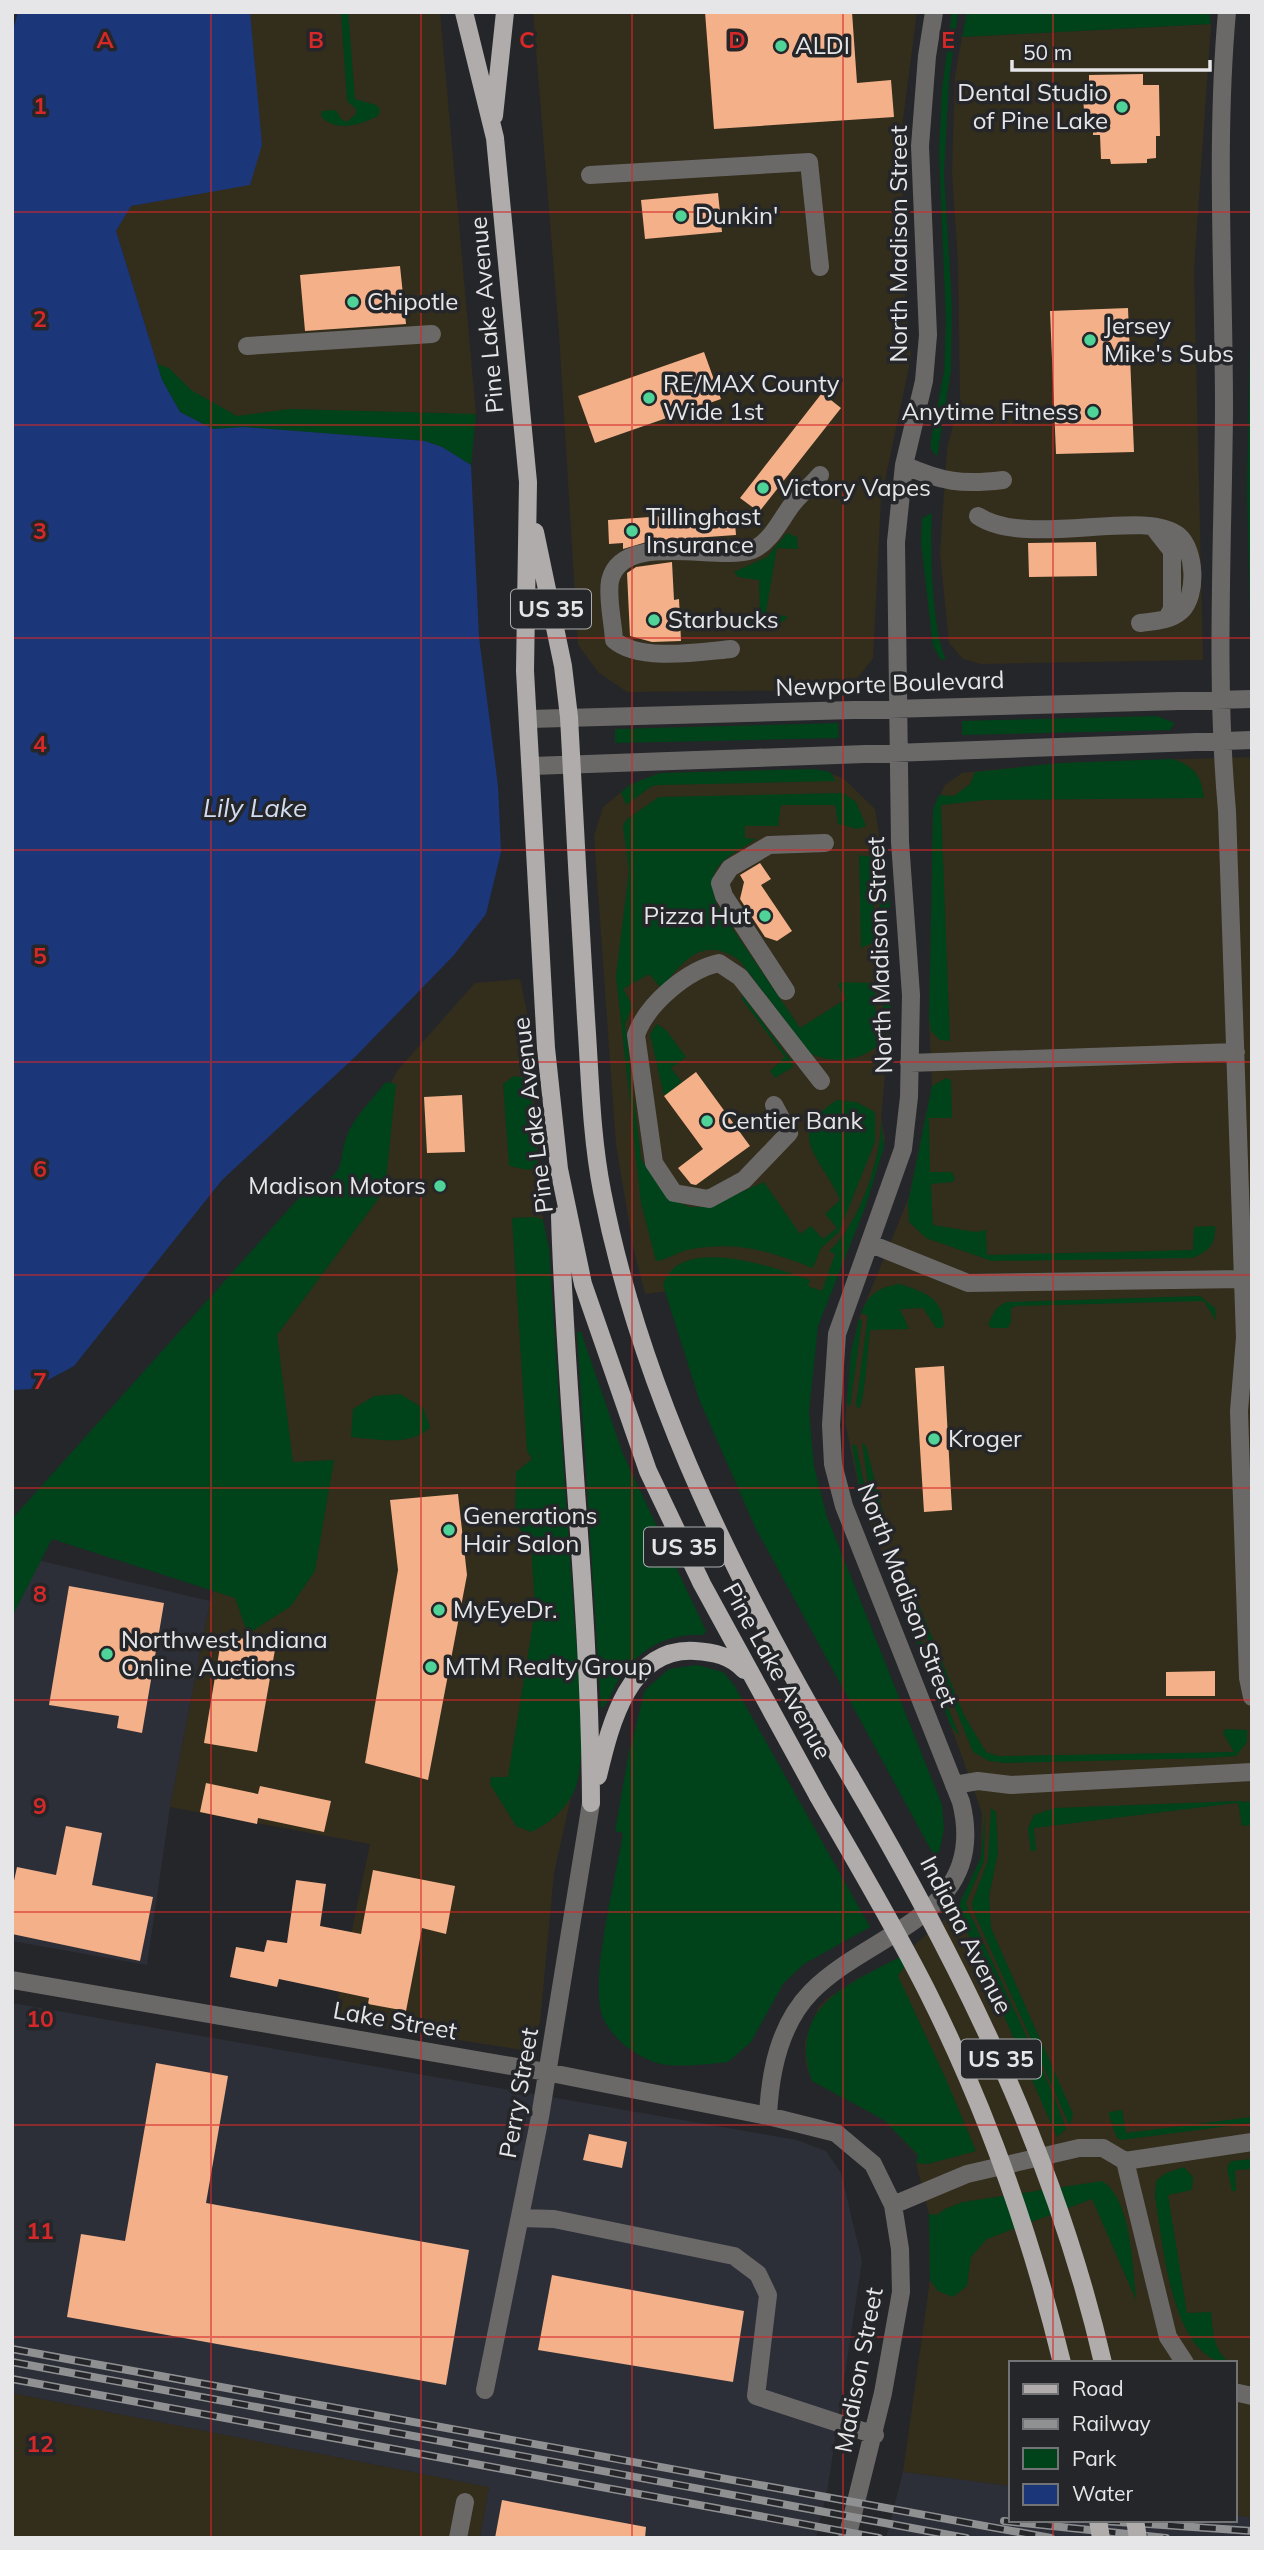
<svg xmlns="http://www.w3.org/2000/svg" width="1264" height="2550" font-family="Mulish,sans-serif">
	<rect width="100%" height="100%" fill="#252629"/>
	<path fill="#332d1c" d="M 250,12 L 440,12 L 476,414 L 471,465 L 442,447 L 425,441 L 244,427 L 162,380 L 116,231 L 131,206 L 250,184 Z
		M 533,12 L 917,12 L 902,127 L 904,283 L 911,357 L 881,500 L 873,658 L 857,679 L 836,690 L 627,692 L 599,673 L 578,645 L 559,334 Z
		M 1211,24 L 1194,269 L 1203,660 L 981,664 L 963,659 L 949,643 L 940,553 L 947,449 L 960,398 L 958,262 L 952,172 L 955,76 L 962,37 Z
		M 1252,757 L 1252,2518 L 1234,2515 L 1234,2363 L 1010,2363 L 1010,2486 L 903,2472 L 930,2280 L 929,2214 L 916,2163 L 918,2156 L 884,2120 L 812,2081 L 806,2064 L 805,2042 L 818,2008 L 827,1999 L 855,1980 L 900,1957 L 957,1909 L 981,1857 L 982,1813 L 951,1726 L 862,1503 L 845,1422 L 851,1353 L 859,1319 L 909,1197 L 932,1086 L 929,1019 L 933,809 L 945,785 L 962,773 L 1059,763 Z
		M 814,769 L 843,778 L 875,809 L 888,891 L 891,1006 L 881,1119 L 885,1138 L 865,1208 L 827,1298 L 730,1283 L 645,1294 L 634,1251 L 616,1145 L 594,836 L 603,807 L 631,784 L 660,773 Z
		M 520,979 L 528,1017 L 557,1412 L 576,1774 L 554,1873 L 540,2023 L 523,2050 L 333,2021 L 370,1844 L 170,1807 L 210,1601 L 268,1396 L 281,1301 L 397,1071 L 475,983 Z
		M 12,2393 L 489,2487 L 480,2538 L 12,2538 Z"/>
	<path fill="#2d2f38" d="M 12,1554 L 210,1601 L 170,1807 L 147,1965 L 12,1941 Z
		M 12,2003 L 797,2140 L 826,2151 L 841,2173 L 862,2261 L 828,2486 L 816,2538 L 480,2538 L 489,2487 L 12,2393 Z
		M 903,2472 L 1010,2486 L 1010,2520 L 1234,2520 L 1234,2515 L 1252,2518 L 1252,2538 L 886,2538 Z"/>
	<path fill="#00421a" d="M 341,12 L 348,12 L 355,99 L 376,105 L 380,109 L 378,116 C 359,125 336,133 321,116 L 322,111 L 336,110 L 341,119 L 347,122 L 356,114 L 356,109 L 347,101 Z
		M 952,12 L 958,12 L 949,80 L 944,175 L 952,304 L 951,371 L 937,457 L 931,449 L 931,440 L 944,372 L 946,322 L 939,153 L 942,90 Z
		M 967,12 L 1209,12 L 1211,24 L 962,37 Z
		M 1252,238 L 1252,660 L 1251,660 L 1247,490 Z
		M 157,364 L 169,368 L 191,390 L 237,416 L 290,409 L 476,414 L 471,465 L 442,447 L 425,441 L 244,427 L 213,429 L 180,412 L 162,380 Z
		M 932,513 C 930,546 932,631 946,659 L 941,660 L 933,646 L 921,543 L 922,518 Z
		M 787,533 L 797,537 L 798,549 L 777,548 L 766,612 L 788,617 L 772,630 L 746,630 L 740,626 L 741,621 L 760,622 L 759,580 L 738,577 L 734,572 L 767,557 Z
		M 1157,716 L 1175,723 L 1170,730 L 962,735 L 962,721 Z
		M 838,723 L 839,738 L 615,743 L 615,729 Z
		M 1172,759 C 1194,765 1202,777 1204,798 L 985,800 L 941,805 L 950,1041 L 940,1040 L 931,1031 L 929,1019 L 933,809 L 939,795 L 954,796 L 970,784 L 975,772 L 1059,763 Z
		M 814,769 L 830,772 L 836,781 L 660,785 L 652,786 L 626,805 L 621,792 L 631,784 L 660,773 Z
		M 843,793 L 856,802 L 866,826 L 858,829 L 838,824 L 835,805 L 781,805 L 778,826 L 745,826 L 745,838 L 756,839 C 726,859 701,866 718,907 L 800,1028 L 846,999 L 838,985 L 840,982 L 875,983 L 877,1046 C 859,1062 832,1063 811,1054 L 739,960 C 701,934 683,963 661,988 L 649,974 L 623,989 L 633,1006 L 625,1024 L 641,1159 L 666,1197 L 690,1207 L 707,1207 L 764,1182 L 800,1234 L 811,1226 L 823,1239 L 837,1228 L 825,1214 L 840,1200 C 822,1157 782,1136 837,1100 L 856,1102 L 875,1112 L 875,1142 L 839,1232 L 821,1248 L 813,1268 C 768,1251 740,1241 692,1249 C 679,1251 667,1260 656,1261 L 641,1203 L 616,976 L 629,871 L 623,826 L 627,819 L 659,797 Z
		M 859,855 L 872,857 L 875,942 L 861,948 Z
		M 877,862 C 890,875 896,920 881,934 Z
		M 882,989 L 891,1006 L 885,1041 Z
		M 743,996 L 792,1062 L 793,1067 L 775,1078 L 770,1071 L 785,1057 L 741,998 Z
		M 657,1024 L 666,1030 L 686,1057 L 671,1068 L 682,1082 L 664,1096 L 650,1034 Z
		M 514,1076 L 526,1078 L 530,1084 L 538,1159 L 536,1166 L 529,1170 L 509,1166 L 503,1084 Z
		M 946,1078 L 951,1080 L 952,1118 L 929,1118 L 930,1172 L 952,1172 L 955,1179 L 953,1182 L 931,1184 L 933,1225 L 976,1232 L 986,1230 L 987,1255 L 1193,1250 L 1194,1227 L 1215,1226 C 1216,1244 1209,1252 1192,1258 L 992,1261 L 926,1238 L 909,1222 L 908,1203 L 932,1086 Z
		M 386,1082 L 396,1084 L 385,1190 L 277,1335 L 293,1462 L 334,1460 L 315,1571 L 291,1606 L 248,1634 L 235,1598 L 52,1539 L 12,1617 L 12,1519 L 305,1191 C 356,1173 332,1160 352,1125 C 361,1110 375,1096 386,1082 Z
		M 881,1119 L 884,1147 L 865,1208 L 818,1326 L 809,1412 L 814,1466 L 827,1517 L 942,1805 L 944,1830 L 937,1861 L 755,1527 L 699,1399 L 663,1285 C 679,1233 776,1268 810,1280 L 808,1286 L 822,1291 L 835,1254 L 829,1251 C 858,1226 882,1158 881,1119 Z
		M 536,1217 L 543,1220 L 549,1248 C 557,1370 565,1492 574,1614 C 577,1656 589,1752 575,1789 C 567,1808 551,1823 531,1832 L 516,1826 L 490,1784 L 491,1777 L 508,1777 L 535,1611 L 531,1542 L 515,1523 L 516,1472 L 532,1459 L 527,1451 L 512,1218 Z
		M 900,1284 C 923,1292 942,1297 944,1324 L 942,1328 L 936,1328 L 923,1308 L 900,1309 L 909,1329 L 870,1330 C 868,1344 865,1402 859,1409 L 856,1405 L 868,1316 L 861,1313 C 869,1293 880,1287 900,1284 Z
		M 1200,1296 L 1215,1308 L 1216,1321 L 1204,1301 L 1018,1306 L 1011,1308 L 1011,1322 L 1008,1328 L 991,1328 L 988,1324 L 996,1309 L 1006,1302 Z
		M 859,1319 L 862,1320 L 850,1407 L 847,1403 L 851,1353 Z
		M 577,1332 L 581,1332 L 623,1454 L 706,1631 L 704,1635 C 667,1633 639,1649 619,1679 C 613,1688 610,1700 603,1708 L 601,1707 Z
		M 400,1394 L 423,1408 L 430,1427 C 412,1447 376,1439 351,1437 L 353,1409 L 374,1396 Z
		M 862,1443 L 866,1446 L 885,1520 L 882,1525 L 868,1484 Z
		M 852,1445 L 856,1445 L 873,1527 L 862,1503 Z
		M 899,1568 L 905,1571 L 964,1715 L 986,1752 L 998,1756 L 1234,1752 L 1223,1733 L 1226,1729 L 1247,1730 L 1247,1742 L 1236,1756 L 1209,1758 L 1004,1763 L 989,1761 L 973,1752 Z
		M 893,1574 L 960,1737 L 951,1726 L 890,1578 Z
		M 697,1665 L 723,1672 L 734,1685 L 870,1927 L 804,1964 L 783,1984 L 751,2042 L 728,2062 C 709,2064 672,2069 654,2062 C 631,2054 604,2032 600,2007 C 593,1966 616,1877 623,1833 L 615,1831 L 629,1752 L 645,1690 L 669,1669 Z
		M 1237,1801 L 1252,1802 L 1252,1825 L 1242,1826 L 1238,1803 L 1228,1804 L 1034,1828 L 1036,1851 L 1031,1851 L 1028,1828 L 1034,1815 L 1054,1808 Z
		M 991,1808 L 996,1812 L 998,1853 L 989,1896 L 991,1928 L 1073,2114 L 1070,2126 L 973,1910 L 972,1903 L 988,1860 Z
		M 985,1811 L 984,1861 L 966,1902 L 968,1909 L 1054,2096 L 1066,2129 L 1057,2137 L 957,1909 L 981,1857 Z
		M 900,1957 L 905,1966 L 898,1976 L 945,2077 L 976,2151 L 928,2164 L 916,2163 L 918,2155 L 884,2120 L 812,2081 C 787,2008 846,1985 900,1957 Z
		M 1122,2110 L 1126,2133 L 1252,2117 L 1252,2123 L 1121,2140 L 1117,2138 L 1109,2115 L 1109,2112 Z
		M 1252,2159 L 1252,2169 L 1235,2170 L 1236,2191 L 1232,2191 L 1227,2168 L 1231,2161 Z
		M 1184,2167 L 1193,2177 L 1192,2190 L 1168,2195 L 1187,2313 L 1211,2312 C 1213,2331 1213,2352 1231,2363 C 1171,2363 1163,2241 1155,2197 L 1156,2181 L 1166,2173 Z
		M 1102,2181 C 1131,2197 1133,2269 1136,2300 L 1092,2199 L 987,2239 L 971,2257 L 967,2286 L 953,2297 L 938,2291 L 930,2280 L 929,2214 L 937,2215 L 945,2209 L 963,2202 Z"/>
	<path fill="#1c367a" d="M 18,12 L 250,12 L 262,145 L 250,185 L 131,206 L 116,231 L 162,380 L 180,412 L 213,429 L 244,427 L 425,441 L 442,447 L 471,465 L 479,637 L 498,786 L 501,852 L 486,914 L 454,955 L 356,1056 L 222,1180 L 74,1366 L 31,1389 L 12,1390 L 12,34 Z"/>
	<path fill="#f4b089" d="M 705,12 L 852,12 L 857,83 L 891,80 L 894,117 L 714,129 Z
		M 1143,74 L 1143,85 L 1159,85 L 1160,136 L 1156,136 L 1156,158 L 1147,159 L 1147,163 L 1111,164 L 1110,159 L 1101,159 L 1100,135 L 1093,135 L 1093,126 L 1085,126 L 1083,96 L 1089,96 L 1089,75 Z
		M 718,193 L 722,232 L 645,239 L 641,200 Z
		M 400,266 L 406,324 L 305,331 L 300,275 Z
		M 1128,308 L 1134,452 L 1056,454 L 1050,311 Z
		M 704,352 L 721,399 L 595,443 L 578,396 Z
		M 822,393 L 841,408 L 759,512 L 740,498 Z
		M 734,511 L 736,535 L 650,541 L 623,549 L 623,543 L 609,544 L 608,520 Z
		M 1096,542 L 1097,576 L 1029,577 L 1028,543 Z
		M 672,562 L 674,600 L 679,599 L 681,641 L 652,642 L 630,636 L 627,573 L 636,567 Z
		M 760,863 L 771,879 L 761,885 L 792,931 L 777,941 L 765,937 L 740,899 L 744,882 L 740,875 Z
		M 696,1072 L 750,1146 L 696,1185 L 691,1184 L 678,1168 L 703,1149 L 664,1096 Z
		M 462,1095 L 465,1152 L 427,1153 L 424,1097 Z
		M 944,1366 L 952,1510 L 924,1512 L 915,1368 Z
		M 458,1494 L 467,1575 L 428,1780 L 365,1763 L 398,1570 L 390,1500 Z
		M 69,1586 L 164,1603 L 142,1733 L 117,1728 L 119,1716 L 49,1705 Z
		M 222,1635 L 276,1644 L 257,1752 L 204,1743 Z
		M 1215,1671 L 1215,1696 L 1166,1696 L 1166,1672 Z
		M 206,1783 L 258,1794 L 260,1786 L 331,1801 L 324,1832 L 258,1818 L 257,1824 L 200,1812 Z
		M 66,1826 L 102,1833 L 92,1885 L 153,1897 L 140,1961 L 12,1934 L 12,1890 L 17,1867 L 56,1875 Z
		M 373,1870 L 455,1886 L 446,1934 L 422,1928 L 406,2011 L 368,2004 L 369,1998 L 279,1979 L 277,1987 L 230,1977 L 236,1947 L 264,1952 L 267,1940 L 287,1943 L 296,1880 L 326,1884 L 320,1926 L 361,1934 Z
		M 156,2063 L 228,2076 L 206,2203 L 469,2250 L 446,2385 L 67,2317 L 81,2234 L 125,2241 Z
		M 589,2134 L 627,2142 L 622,2168 L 583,2160 Z
		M 552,2275 L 744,2311 L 733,2382 L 538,2350 Z
		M 502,2500 L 646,2527 L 645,2538 L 495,2538 Z"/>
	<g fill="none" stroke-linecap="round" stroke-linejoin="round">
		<path stroke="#6b6968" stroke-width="18" d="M 1227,12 C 1215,145 1224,276 1224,409 C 1223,543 1215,678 1227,811 L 1245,1338 L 1239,1411 L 1248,1678 L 1252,1697
			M 590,175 L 809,162 L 820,267
			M 247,346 L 432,334
			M 904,465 C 942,482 962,485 1003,480
			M 978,516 C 1027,549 1146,507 1179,536 C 1195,550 1198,595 1181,611 C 1170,621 1154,621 1140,623
			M 1154,528 L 1172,551 L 1172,609 L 1167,618
			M 731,649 C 699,652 639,662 614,640 C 613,622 607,598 610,581 C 621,530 717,562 752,550 C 770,543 780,521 791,506 C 799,495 811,486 820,475
			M 529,719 L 1252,699
			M 532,766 L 1252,740
			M 786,991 L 724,896 L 720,883 L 730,868 L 769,845 L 825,843
			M 909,1063 L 1236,1052
			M 774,1105 L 789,1133 L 744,1180 L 709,1199 L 674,1193 L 654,1163 L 636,1035 C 647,1004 687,970 719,963 L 740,977 L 821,1081
			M 871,1244 L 968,1283 L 1243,1279
			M 954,1785 L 978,1781 L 1011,1785 L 1252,1772
			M 12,1980 L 546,2072 L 768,2116 L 836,2133 L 873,2164 L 893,2205 L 900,2249 L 901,2292 L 883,2393 L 847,2538
			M 768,2116 C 770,2072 779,2025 811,1992 C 870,1931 990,1916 961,1802 L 844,1506 L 833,1464 L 831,1425 L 837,1334 L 903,1149 L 909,1097 L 911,995 L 900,842 L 896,542 L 904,465 L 924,381 L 928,335 L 920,146 L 927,56 L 934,12
			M 1125,2161 L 1168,2337 L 1185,2363
			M 893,2205 L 967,2174 L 1079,2148 L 1103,2148 L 1125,2161 L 1252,2142
			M 521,2218 L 554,2219 L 734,2256 L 758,2274 L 768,2295 L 756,2396 L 875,2435
			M 485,2390 L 540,2117 L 591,1803
			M 1234,2392 L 1252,2396
			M 458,2538 L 465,2502"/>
		<path stroke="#b0acab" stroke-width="18" d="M 464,12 L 495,138 L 528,482 L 525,671 L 546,1048 L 559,1169 L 583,1284 L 648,1471 L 702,1584 L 818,1796
			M 494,116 L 505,12
			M 535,532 L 563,666 L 569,717 C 574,817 580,918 586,1018 C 590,1075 591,1135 602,1191 C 643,1401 742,1593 850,1776
			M 560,1216 C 566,1412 590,1607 591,1803
			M 598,1776 C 610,1726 628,1647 695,1651 C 714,1652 731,1656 744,1670"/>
		<defs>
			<path id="rail" d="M 12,2349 L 1051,2538
				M 12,2362 L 966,2538
				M 12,2379 L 879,2538
				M 1004,2521 L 1166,2538
				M 1104,2521 L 1252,2531"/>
		</defs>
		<use href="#rail" stroke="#8f9092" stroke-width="8"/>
		<use href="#rail" stroke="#252629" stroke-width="5" stroke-dasharray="16" stroke-linecap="butt"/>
		<path stroke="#b0acab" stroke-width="18" d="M 850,1776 C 958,1960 1055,2153 1103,2363
			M 818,1796 C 856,1862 895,1927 929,1995 C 987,2111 1031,2236 1062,2363
			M 1098,2520 L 1101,2538
			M 1135,2520 L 1138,2538"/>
	</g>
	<path fill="none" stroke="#d62828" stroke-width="2" stroke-opacity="0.55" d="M 211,12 L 211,2538M 421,12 L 421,2538M 632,12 L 632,2538M 843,12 L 843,2538M 1053,12 L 1053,2363M 12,212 L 1252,212M 12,425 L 1252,425M 12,638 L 1252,638M 12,850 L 1252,850M 12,1062 L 1252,1062M 12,1275 L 1252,1275M 12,1488 L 1252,1488M 12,1700 L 1252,1700M 12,1912 L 1252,1912M 12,2125 L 1252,2125M 12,2337 L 1252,2337M 1053,2520 L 1053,2538"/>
	<g fill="#50d398" stroke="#252629" stroke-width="2.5">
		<circle cx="781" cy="46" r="7"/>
		<circle cx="1122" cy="107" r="7"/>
		<circle cx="681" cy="216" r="7"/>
		<circle cx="353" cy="302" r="7"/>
		<circle cx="1090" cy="340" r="7"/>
		<circle cx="649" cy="398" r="7"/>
		<circle cx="1093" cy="412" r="7"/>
		<circle cx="763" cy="488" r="7"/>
		<circle cx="632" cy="531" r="7"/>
		<circle cx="654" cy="620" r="7"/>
		<circle cx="765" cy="916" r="7"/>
		<circle cx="707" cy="1121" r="7"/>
		<circle cx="440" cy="1186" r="7"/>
		<circle cx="934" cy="1439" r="7"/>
		<circle cx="449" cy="1530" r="7"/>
		<circle cx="439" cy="1610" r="7"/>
		<circle cx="107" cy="1654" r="7"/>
		<circle cx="431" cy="1667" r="7"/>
	</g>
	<g text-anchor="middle" stroke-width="7" stroke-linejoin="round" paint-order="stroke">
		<g fill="#252629" stroke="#acacaf" stroke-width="2">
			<rect x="511" y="589.5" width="80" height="39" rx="5"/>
			<rect x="644" y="1527.5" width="80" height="39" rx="5"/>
			<rect x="961" y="2039.5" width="80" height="39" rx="5"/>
		</g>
		<g font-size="23" font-weight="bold" fill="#e6e6e8">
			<text x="551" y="617">US 35</text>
			<text x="684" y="1555">US 35</text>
			<text x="1001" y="2067">US 35</text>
		</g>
		<g font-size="24" fill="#e6e6e8" stroke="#252629" text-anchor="start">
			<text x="795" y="54">ALDI</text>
			<text x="1108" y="101" text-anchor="end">Dental Studio<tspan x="1108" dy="28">of Pine Lake</tspan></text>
			<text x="695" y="224">Dunkin'</text>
			<text x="367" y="310">Chipotle</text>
			<text x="1104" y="334">Jersey<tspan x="1104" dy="28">Mike's Subs</tspan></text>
			<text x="663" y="392">RE/MAX County<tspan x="663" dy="28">Wide 1st</tspan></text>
			<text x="1079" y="420" text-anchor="end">Anytime Fitness</text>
			<text x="777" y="496">Victory Vapes</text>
			<text x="646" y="525">Tillinghast<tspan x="646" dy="28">Insurance</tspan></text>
			<text x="668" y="628">Starbucks</text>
			<text x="751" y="924" text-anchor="end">Pizza Hut</text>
			<text x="721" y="1129">Centier Bank</text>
			<text x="426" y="1194" text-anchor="end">Madison Motors</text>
			<text x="948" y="1447">Kroger</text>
			<text x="463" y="1524">Generations<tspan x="463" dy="28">Hair Salon</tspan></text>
			<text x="453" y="1618">MyEyeDr.</text>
			<text x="121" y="1648">Northwest Indiana<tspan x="121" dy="28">Online Auctions</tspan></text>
			<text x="445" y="1675">MTM Realty Group</text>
		</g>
		<g font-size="24" fill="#e6e6e8" stroke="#252629">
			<text transform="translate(899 244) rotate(-90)" y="8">North Madison Street</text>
			<text transform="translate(487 315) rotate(-95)" y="8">Pine Lake Avenue</text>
			<text transform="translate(890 684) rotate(-2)" y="8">Newporte Boulevard</text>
			<text transform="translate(880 955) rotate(-92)" y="8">North Madison Street</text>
			<text transform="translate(533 1115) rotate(-97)" y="8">Pine Lake Avenue</text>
			<text transform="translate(907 1595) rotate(69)" y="8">North Madison Street</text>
			<text transform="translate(777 1671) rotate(61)" y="8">Pine Lake Avenue</text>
			<text transform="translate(966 1935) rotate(63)" y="8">Indiana Avenue</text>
			<text transform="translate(395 2021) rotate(10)" y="8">Lake Street</text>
			<text transform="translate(519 2093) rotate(-80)" y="8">Perry Street</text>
			<text transform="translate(859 2370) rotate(-79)" y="8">Madison Street</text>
		</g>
		<g font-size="26" font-style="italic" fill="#d2dcf0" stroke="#252629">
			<text x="255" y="817">Lily Lake</text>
		</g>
	</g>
	<g font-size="23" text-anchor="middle" font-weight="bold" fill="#d62828" stroke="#252629" stroke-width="7" stroke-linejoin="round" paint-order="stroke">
		<text x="105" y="48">A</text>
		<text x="316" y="48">B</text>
		<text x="527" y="48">C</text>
		<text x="737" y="48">D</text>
		<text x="948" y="48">E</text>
		<text x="40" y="114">1</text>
		<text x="40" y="327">2</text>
		<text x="40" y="539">3</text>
		<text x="40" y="752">4</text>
		<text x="40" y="964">5</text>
		<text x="40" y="1177">6</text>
		<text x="40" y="1389">7</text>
		<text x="40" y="1602">8</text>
		<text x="40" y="1814">9</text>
		<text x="40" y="2027">10</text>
		<text x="40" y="2239">11</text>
		<text x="40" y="2452">12</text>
	</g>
	<rect width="1264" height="2550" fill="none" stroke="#e6e6e8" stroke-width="28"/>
	<rect x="1009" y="2361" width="228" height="161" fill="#252629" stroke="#727375" stroke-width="2"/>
	<rect x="1023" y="2384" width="35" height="10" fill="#b0acab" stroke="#727375" stroke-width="2"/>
	<text x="1072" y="2396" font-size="21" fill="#e6e6e8">Road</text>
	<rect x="1023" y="2419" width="35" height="10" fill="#8f9092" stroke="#727375" stroke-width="2"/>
	<text x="1072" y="2431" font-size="21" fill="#e6e6e8">Railway</text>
	<rect x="1023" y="2448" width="35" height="21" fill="#00421a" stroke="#727375" stroke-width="2"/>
	<text x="1072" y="2466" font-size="21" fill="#e6e6e8">Park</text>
	<rect x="1023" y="2484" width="35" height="21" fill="#1c367a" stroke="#727375" stroke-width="2"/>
	<text x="1072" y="2501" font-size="21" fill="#e6e6e8">Water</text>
	<path d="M1012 60v10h198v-10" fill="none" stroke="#e6e6e8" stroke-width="3.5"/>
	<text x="1023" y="60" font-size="21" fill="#e6e6e8" stroke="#252629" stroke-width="5" paint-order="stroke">50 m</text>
</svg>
